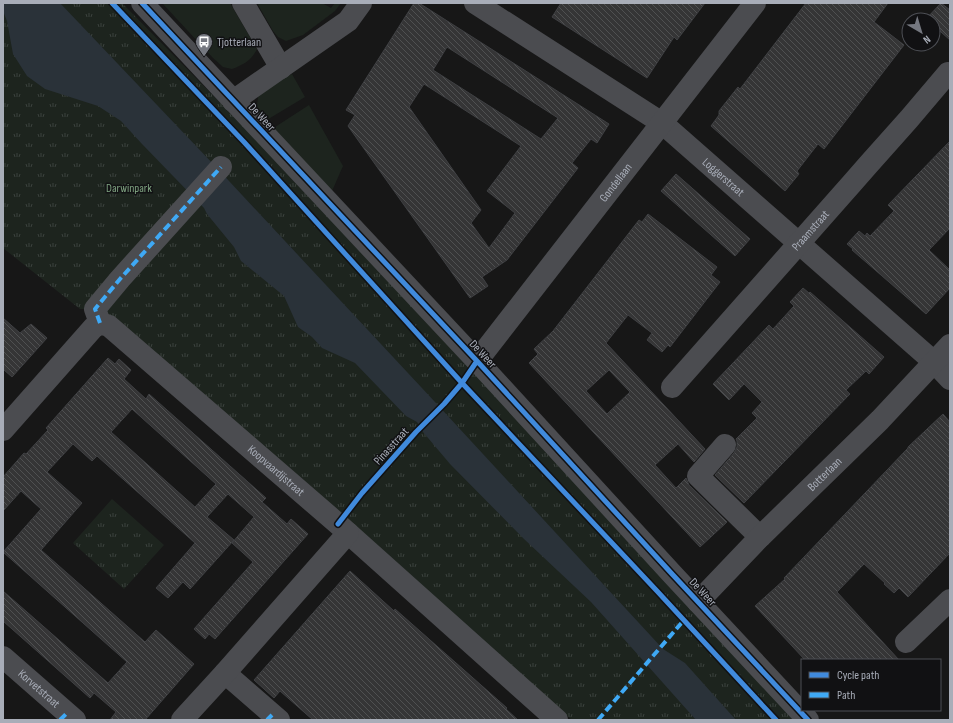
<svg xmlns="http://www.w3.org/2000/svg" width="953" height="723" font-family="'Sofia Sans Condensed',sans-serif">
	<defs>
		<pattern id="park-tufts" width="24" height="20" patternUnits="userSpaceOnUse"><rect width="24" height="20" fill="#1d241e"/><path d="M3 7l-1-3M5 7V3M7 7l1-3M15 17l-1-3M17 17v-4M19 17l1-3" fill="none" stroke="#3b413d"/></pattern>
		<pattern id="building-back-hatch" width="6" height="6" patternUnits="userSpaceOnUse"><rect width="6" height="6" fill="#353536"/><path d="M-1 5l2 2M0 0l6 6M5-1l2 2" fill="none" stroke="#4f5051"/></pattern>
	</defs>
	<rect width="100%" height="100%" fill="#171717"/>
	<path fill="#1d241e" d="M 162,3 L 230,3 L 257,49 C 251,61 244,64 232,69 L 223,67 L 213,58 Z
		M 257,3 L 322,3 L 331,8 L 335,3 L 341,3 L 335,11 L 303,35 L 286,41 L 278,37 L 273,31 Z
		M 292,74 L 305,97 L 265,121 L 256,111 L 259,91 Z
		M 309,105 L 343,166 L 332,191 L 272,129 Z"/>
	<path fill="url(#park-tufts)" d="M 3,3 L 122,3 L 258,141 L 799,720 L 572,720 L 345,520 L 99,309 L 80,309 L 3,248 Z
		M 112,499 L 164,545 L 124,589 L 73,543 Z"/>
	<path fill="#2a3239" d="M 3,3 L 60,3 L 216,167 L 435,402 L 663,649 L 685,663 L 736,720 L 696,720 L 591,602 L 524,539 L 450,464 L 423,432 L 417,422 L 406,416 L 355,363 L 322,348 L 312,337 L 298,327 L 284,296 L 241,261 L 234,247 L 207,214 L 204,208 L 142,144 L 121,121 L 98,106 L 45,89 L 27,76 L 13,54 L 7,21 L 3,11 Z"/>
	<path fill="url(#building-back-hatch)" stroke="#3f4043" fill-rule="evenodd" d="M 414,3 L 419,3 L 609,124 L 597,143 L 591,139 L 572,163 L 578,168 L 507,260 L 482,277 L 488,286 L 470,298 L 348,126 L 355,115 L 346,110 ZM 447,47 L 558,118 L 541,139 L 433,70 ZM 424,84 L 521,146 L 487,191 L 515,213 L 489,248 L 471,223 L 481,210 L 409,107 Z
		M 561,3 L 705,3 L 677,40 L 674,37 L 647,78 L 552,17 Z
		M 806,3 L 888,3 L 874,22 L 904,45 L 824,149 L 818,144 L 797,171 L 799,174 L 785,191 L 711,126 L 719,115 L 719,111 L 738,87 L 740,89 Z
		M 941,3 L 950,10 L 950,40 L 933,25 L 933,20 L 926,19 Z
		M 950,141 L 950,228 L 929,250 L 950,270 L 950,288 L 926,314 L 852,250 L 853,249 L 847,244 L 859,231 L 865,236 L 867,233 L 870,236 L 894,211 L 888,205 Z
		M 676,174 L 750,239 L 735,256 L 661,191 Z
		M 648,214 L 717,267 L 711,275 L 720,282 L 670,347 L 668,345 L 662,352 L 647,340 L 652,333 L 628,315 L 606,343 L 705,449 L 694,462 L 678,444 L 655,465 L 676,488 L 686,478 L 689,485 L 727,522 L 700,547 L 529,363 L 538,354 L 534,349 L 553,331 L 639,220 L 642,222 ZM 609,370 L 630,392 L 607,414 L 586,391 Z
		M 803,288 L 809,293 L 810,292 L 884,357 L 869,374 L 866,371 L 846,390 L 850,394 L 744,503 L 715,475 L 734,453 L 737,447 L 737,441 L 736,439 L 757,418 L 752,413 L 762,402 L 744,384 L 729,400 L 713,384 L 769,325 L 773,329 L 794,306 L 790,302 Z
		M 3,318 L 20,333 L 31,324 L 47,338 L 12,377 L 3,369 Z
		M 108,358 L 115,364 L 119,359 L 131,370 L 124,379 L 146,399 L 149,394 L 266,498 L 262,502 L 287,524 L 291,519 L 308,534 L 215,639 L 209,634 L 205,639 L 194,629 L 253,562 L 232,543 L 254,517 L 228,494 L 207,517 L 234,540 L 190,589 L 183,582 L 168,598 L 156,588 L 195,543 L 97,456 L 92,461 L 73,444 L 47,472 L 82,503 L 41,550 L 145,642 L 156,630 L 194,664 L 145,720 L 110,720 L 116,712 L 94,693 L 90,698 L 3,621 L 3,591 L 108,683 L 127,662 L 3,552 L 41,509 L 21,491 L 3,511 L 3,477 L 24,453 L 26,454 L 48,430 L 46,428 ZM 132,409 L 216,484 L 195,507 L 111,432 Z
		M 943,414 L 950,422 L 950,553 L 908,597 L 899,588 L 894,593 L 884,584 L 885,583 L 864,564 L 837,592 L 899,660 L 805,660 L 755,606 L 785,579 L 784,578 L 908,448 L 908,447 Z
		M 350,571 L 394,611 L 395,609 L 507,708 L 506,709 L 518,720 L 313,720 L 280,691 L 274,698 L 254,680 Z"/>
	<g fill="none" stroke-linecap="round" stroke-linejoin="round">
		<g stroke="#4b4c50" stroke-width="22">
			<path d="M 142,3 L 477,361 L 673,575 L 808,720"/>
			<path d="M 243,3 L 281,68"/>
			<path id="s1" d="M 475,3 L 662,123 L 934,362 L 950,379"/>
			<path d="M 233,101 L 348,21 L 361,3"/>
			<path d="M 100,323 L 95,309 L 120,279 L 221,167"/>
			<path id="s2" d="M 477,361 L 755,3"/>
			<path id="s3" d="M 672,387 L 854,181 L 868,165 L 909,119 L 948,73"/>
			<path id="s4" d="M 3,430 L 93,328 L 100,323 L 109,326 L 338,524 L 557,720"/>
			<path d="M 725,445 L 698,476 L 760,537"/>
			<path id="s5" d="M 698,602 L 760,537 L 880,420 L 950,345"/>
			<path d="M 906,642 L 950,600"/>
			<path id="s6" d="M 3,657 L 75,720"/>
			<path d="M 225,673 L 279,720"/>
			<path d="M 182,720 L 225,673 L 348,533"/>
		</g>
		<path stroke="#3fa9f5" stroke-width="4" stroke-dasharray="8 4" stroke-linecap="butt" d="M 100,323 L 95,309 L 120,279 L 221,167
			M 60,720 L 67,713
			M 267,720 L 272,715
			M 598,720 L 684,620"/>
		<defs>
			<path id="cycleway" d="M 112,3 L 244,142 L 462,383 L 657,591 L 776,720
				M 142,3 L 477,361 L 673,575 L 808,720
				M 338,524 L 362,493 L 416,432 L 444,404 L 462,383 L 477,361"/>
		</defs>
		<use href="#cycleway" stroke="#111113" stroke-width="8"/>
		<use href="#cycleway" stroke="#408adc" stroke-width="5"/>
	</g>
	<defs>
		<symbol id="bus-pin" viewBox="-11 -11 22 30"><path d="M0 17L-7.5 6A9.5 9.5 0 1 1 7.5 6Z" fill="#757880" stroke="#111113"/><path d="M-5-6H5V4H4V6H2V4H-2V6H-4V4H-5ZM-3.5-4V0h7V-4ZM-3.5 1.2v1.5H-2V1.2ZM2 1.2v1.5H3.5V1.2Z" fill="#fff"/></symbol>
	</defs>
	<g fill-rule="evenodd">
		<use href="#bus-pin" x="194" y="32" width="20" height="27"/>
	</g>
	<g text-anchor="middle" stroke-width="3" stroke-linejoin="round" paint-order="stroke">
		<g font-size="12" fill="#a8adb8" stroke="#111113" text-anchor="start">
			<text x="217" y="46">Tjotterlaan</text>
		</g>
		<g font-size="12" fill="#a8adb8" stroke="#111113">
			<text transform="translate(262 117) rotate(47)" y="4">De Weer</text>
			<text dy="4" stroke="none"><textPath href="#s1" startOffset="304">Loggerstraat</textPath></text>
			<text dy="4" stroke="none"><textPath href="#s2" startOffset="226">Gondellaan</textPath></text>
			<text dy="4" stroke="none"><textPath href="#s3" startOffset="209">Praamstraat</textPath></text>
			<text transform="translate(483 354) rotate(47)" y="4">De Weer</text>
			<text transform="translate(391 446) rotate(-48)" y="4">Pinasstraat</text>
			<text dy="4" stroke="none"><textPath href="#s4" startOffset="375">Koopvaardijstraat</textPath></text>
			<text dy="4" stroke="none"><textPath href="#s5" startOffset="180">Botterlaan</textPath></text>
			<text transform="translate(703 592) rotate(47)" y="4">De Weer</text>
			<text dy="4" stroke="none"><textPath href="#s6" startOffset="48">Korvetstraat</textPath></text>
		</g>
		<g font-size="12" fill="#7fa381" stroke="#111113">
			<text x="129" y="192">Darwinpark</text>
		</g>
	</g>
	<rect width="953" height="723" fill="none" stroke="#a8adb8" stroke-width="8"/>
	<rect x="801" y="659" width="140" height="52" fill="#111113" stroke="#4d4f55"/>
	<rect x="809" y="672" width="20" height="6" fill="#408adc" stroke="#4d4f55"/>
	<text x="837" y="679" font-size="12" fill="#a8adb8">Cycle path</text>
	<rect x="809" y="692" width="20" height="6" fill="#3fa9f5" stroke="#4d4f55"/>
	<text x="837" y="699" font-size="12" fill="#a8adb8">Path</text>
	<g transform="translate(921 32) rotate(142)"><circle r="19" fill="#111113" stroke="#4d4f55"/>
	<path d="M0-3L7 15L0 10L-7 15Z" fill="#757880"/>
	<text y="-6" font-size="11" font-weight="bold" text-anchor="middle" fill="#a8adb8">N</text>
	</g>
</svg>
